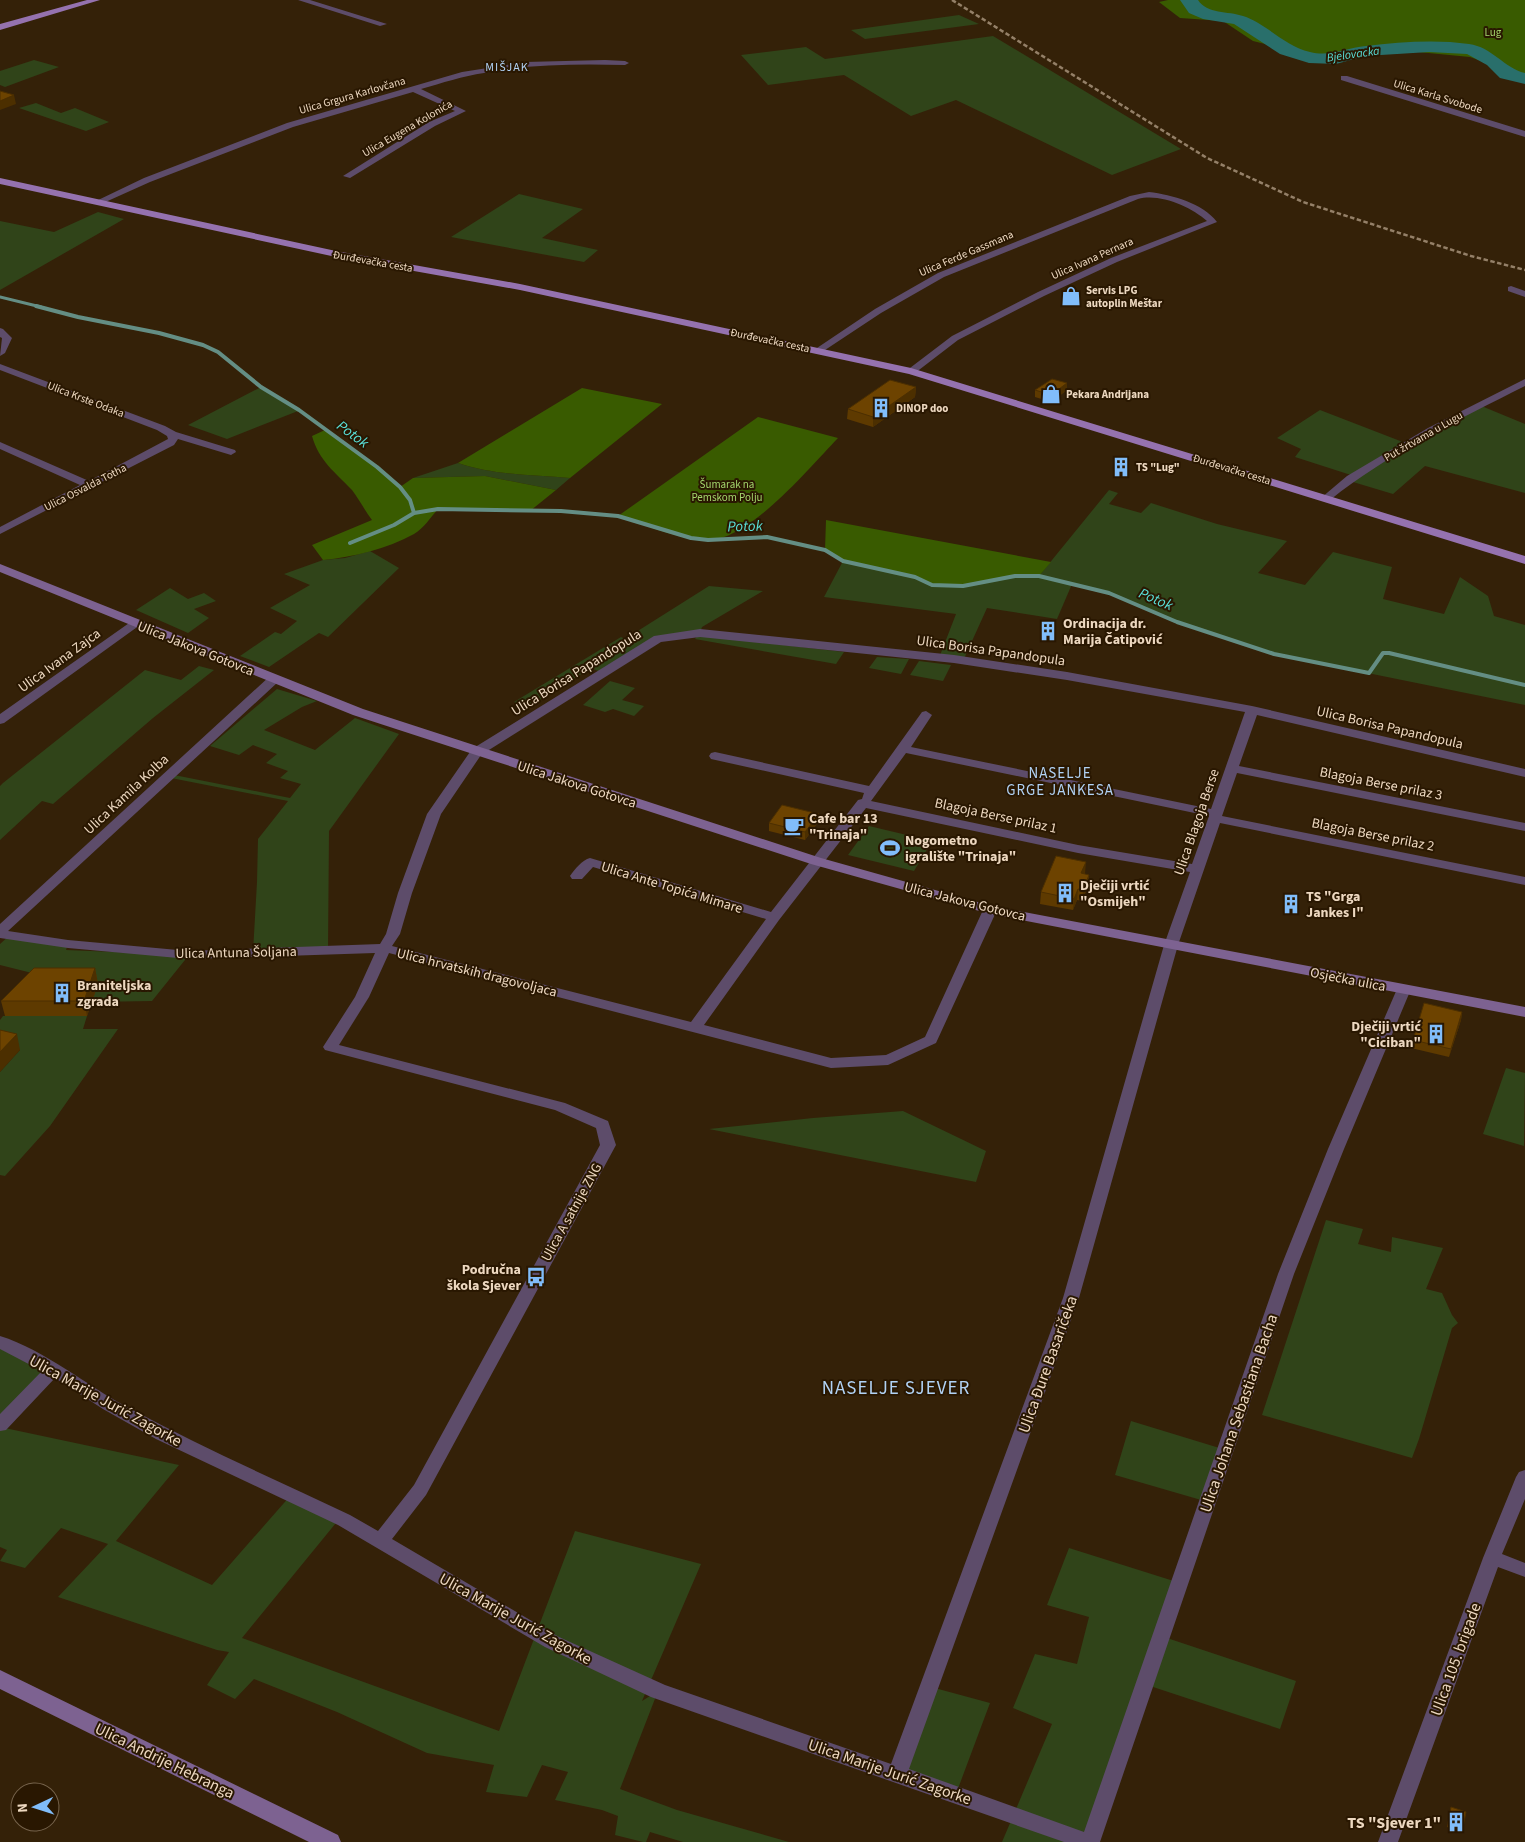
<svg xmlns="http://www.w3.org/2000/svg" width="1525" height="1842" font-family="'Source Sans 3',sans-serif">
	<rect width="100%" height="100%" fill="#342108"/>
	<path fill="#304419" d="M 959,15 L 979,24 L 865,39 L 851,30 Z
		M 993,36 L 1181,149 L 1112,175 L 956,100 L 911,116 L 844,75 L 768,85 L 741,55 L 806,47 L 825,59 Z
		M 34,60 L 59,67 L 5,87 L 0,85 L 0,71 Z
		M 36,103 L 61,113 L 75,108 L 109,122 L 86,131 L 19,108 Z
		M 519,194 L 583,209 L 542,238 L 598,250 L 584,262 L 451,237 Z
		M 98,212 L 124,219 L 0,290 L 0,221 L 54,232 Z
		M 261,387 L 298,411 L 227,439 L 188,425 Z
		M 1479,405 L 1525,424 L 1525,493 L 1425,466 L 1393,494 L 1353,482 L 1354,476 L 1295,457 L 1301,449 L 1277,438 L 1320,410 L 1408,444 Z
		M 458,463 C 493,475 533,475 570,478 L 556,490 L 485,476 L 413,478 Z
		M 1109,490 L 1118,493 L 1109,504 L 1141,513 L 1151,503 L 1217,524 L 1287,541 L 1258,573 L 1305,585 L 1333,552 L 1392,567 L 1383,599 L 1444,614 L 1460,577 L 1488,596 L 1494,616 L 1525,625 L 1525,705 L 1274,654 L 1177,622 L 1109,593 L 1072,584 L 1057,619 L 987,608 L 963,661 L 939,658 L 956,614 L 824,597 L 843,561 L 857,563 L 915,577 L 963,586 L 1015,576 L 1039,576 Z
		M 370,551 L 399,568 L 328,637 L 319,633 L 269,667 L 240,656 L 275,632 L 281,634 L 297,621 L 270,608 L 310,585 L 284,574 L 323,560 L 345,558 Z
		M 709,586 L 763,591 L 702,627 L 700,633 L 658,639 L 603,673 L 591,668 L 527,708 L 514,702 L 621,637 L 625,639 Z
		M 170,588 L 188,599 L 204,593 L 216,601 L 194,609 L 209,618 L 188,633 L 136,610 Z
		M 698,635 L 844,652 L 836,664 L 695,639 Z
		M 877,657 L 909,659 L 901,674 L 869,668 Z
		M 919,661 L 951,665 L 943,681 L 910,675 Z
		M 199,666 L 214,670 L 153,718 L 53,804 L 42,801 L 0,840 L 0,786 L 3,783 L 145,670 L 181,680 Z
		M 610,681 L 635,688 L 622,700 L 644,706 L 634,716 L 613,709 L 605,712 L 583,705 Z
		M 277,689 L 317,701 L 302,707 L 264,730 L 315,750 L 355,718 L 399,734 L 329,831 L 328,950 L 253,952 L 257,882 L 258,839 L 288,801 L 166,777 L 169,774 L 290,798 L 301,784 L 280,778 L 288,771 L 266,763 L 277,754 L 253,745 L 239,755 L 210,746 Z
		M 869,826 L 932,841 L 914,871 L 848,855 Z
		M 10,935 L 68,944 L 66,950 L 189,955 L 152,1001 L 92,1002 L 40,975 L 0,965 L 0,944 Z
		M 3,1016 L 87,1016 L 83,1029 L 118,1029 L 50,1126 L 5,1176 L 0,1175 L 0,1072 L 20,1050 L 0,1041 L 0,1020 Z
		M 1506,1068 L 1525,1073 L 1524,1146 L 1483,1134 Z
		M 903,1111 L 986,1151 L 976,1182 L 709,1129 L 813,1118 Z
		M 1326,1220 L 1363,1229 L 1358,1244 L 1391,1252 L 1392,1237 L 1443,1248 L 1426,1289 L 1442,1293 L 1452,1315 L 1458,1323 L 1452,1328 L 1419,1439 L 1412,1458 L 1262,1415 Z
		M 0,1342 L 54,1369 L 0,1425 Z
		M 1131,1421 L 1226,1450 L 1208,1502 L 1115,1475 Z
		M 0,1427 L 179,1465 L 116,1541 L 212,1585 L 291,1495 L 340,1518 L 242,1638 L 499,1731 L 575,1531 L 701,1564 L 642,1701 L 658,1691 L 620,1789 L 677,1810 L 789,1842 L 683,1842 L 650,1832 L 646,1842 L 643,1842 L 615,1835 L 618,1816 L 602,1810 L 555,1800 L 568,1772 L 542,1765 L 527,1797 L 486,1792 L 494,1765 L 427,1753 L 337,1712 L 254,1679 L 235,1699 L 207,1685 L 229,1652 L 217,1650 L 58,1597 L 108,1544 L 61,1528 L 25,1568 L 0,1561 L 7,1550 L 0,1547 Z
		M 1069,1548 L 1180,1583 L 1161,1636 L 1296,1681 L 1280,1729 L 1144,1684 L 1090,1842 L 1002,1842 L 1052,1724 L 1013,1708 L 1035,1654 L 1077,1664 L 1089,1617 L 1047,1605 Z
		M 931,1687 L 990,1703 L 956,1794 L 897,1775 Z"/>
	<path fill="#395b00" d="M 1168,0 L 1525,0 L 1525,77 L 1470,57 L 1418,52 L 1312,56 L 1253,41 L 1223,21 L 1180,18 L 1159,2 Z
		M 582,388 L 662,404 L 570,478 C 533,475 493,475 458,463 Z
		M 758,417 L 838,438 C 810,467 748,542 707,540 C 676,539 646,525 618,516 Z
		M 325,430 L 377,467 L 400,487 L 413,478 L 485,476 L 556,490 L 530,511 L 438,509 C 431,517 423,529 414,534 C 387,549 353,557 323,560 L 312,545 L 372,520 C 365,511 359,499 352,490 C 335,472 319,461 312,436 Z
		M 826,520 L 1051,562 L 1039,576 L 1015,576 L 963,586 L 932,585 L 915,577 L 884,569 L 843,561 L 825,550 Z"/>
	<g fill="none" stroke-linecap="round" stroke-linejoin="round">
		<path stroke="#648e84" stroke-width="3" d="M 0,297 L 41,307"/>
		<path stroke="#648e84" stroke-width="4" d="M 36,306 L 78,317 L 159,333 L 203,345 L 218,352 L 261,387 L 299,410 L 377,467 L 400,487 L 410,500 L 414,513 L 438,509 L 561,511 L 618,516 L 691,538 L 708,540 L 767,537 L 825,550 L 843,561 L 915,577 L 932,585 L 963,586 L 1015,576 L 1039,576 L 1109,593 L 1177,622 L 1274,654 L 1369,673 L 1383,653 L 1389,653 L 1525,685
			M 350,543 L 394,525 L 414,513"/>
		<path fill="#296f6b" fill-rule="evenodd" d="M 1180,0 L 1198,0 C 1207,14 1228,11 1243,16 C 1266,23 1284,46 1310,52 C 1330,57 1346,48 1366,46 C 1399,42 1436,39 1469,44 C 1492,47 1504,68 1525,73 L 1525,84 L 1500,78 L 1487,65 L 1467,54 L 1429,52 L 1365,56 L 1336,64 L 1309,63 L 1280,54 L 1234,24 L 1203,19 L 1189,13 Z"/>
		<path fill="#5d4c6a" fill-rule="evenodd" d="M 298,0 L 310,0 L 387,24 L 380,26 Z
			M 605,60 L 625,61 L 629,63 L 625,65 C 578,64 530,64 484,73 C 463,76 442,83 421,89 L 466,111 L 435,126 L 350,178 L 343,176 L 429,122 L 455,111 L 413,92 L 293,127 L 150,182 L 101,204 L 95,204 L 94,202 L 144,178 L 287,123 L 462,72 L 525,62 Z
			M 1341,76 L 1347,76 L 1525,131 L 1525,137 L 1341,80 Z
			M 1149,192 C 1172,195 1203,203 1217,222 L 1117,262 L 1044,296 L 958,340 L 915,373 L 907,373 L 906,371 L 952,336 L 1038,292 L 1111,258 L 1207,221 C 1191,207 1160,193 1138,199 L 944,277 L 881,313 L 822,352 L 816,352 L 814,350 L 875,309 L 938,273 L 1130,196 Z
			M 1511,286 L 1525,291 L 1525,297 L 1508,291 L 1508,287 Z
			M 0,328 L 3,329 L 12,338 L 5,353 L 0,356 L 2,338 L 0,337 Z
			M 0,364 L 165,426 L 176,432 L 235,450 L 236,452 L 231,455 L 178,439 L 174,445 L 0,534 L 0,527 L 80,485 L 0,449 L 0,442 L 89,481 L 168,439 L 167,436 L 157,430 L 0,370 Z
			M 1525,379 L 1525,386 C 1458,420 1389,453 1330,500 L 1326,501 L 1321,498 L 1347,476 L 1428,428 Z
			M 136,619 L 142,623 L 140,625 L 4,723 L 0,724 L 0,714 L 132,621 Z
			M 700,629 L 954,655 L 1067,672 L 1252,706 L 1525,769 L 1525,777 L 1257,715 L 1239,766 L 1525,823 L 1525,831 L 1237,773 L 1222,816 L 1525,877 L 1525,885 L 1220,823 L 1178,945 L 1079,1298 L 909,1769 L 1084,1832 L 1278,1274 L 1328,1149 L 1397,989 L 1399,986 L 1409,986 L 1411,989 L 1344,1149 L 1294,1274 L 1100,1842 L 1064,1842 L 651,1697 L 545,1647 L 338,1525 L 156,1439 L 103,1409 L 55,1378 L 6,1430 L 0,1431 L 0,1414 L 42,1371 L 0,1349 L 0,1336 C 45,1350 87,1386 129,1408 C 201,1447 276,1480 350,1515 L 378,1531 L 414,1485 L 600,1145 L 596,1128 L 555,1110 L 325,1050 L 323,1047 L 355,997 L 375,953 L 189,959 L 68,948 L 0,938 L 0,924 L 270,676 L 278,676 L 280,679 L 278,682 L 8,931 L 68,940 L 189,951 L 380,944 L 386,934 L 398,893 L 427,814 L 472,749 L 654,636 ZM 700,637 L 954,663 L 1067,680 L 1245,712 L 1211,809 L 911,747 L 932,715 L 926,711 L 922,712 L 869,786 L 715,752 L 711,753 L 709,756 L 711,759 L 864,793 L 862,799 L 858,800 L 771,912 L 590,858 C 582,860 575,869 570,876 L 572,879 L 582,879 L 593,867 L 766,919 L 691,1022 L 392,946 L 400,934 L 412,893 L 441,814 L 481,755 L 661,642 ZM 906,753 L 1209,816 L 1192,864 L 1078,845 L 871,801 ZM 866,808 L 1078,853 L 1190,872 L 1164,945 L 1063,1298 L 891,1764 L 665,1685 L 559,1637 L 392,1539 L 426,1495 L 616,1145 L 608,1121 L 565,1103 L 339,1045 L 369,997 L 389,953 L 831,1068 L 888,1065 L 936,1043 L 997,910 L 995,907 L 985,907 L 983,910 L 925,1037 L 886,1055 L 831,1058 L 704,1025 L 779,920 Z
			M 1525,1470 L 1525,1499 L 1502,1554 L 1525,1563 L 1525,1577 L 1498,1567 L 1398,1842 L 1378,1842 L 1483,1558 L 1516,1477 L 1519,1472 Z"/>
		<path fill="#7d6291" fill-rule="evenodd" d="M 0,564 L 363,709 L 821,858 L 992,906 L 1525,1007 L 1525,1017 L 990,914 L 811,864 L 353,715 L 0,572 Z
			M 0,1670 L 338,1835 L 341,1842 L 309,1842 L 0,1689 Z"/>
		<path fill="#9572af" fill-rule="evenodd" d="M 87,0 L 100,0 L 0,30 L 0,24 Z
			M 0,178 L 336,251 L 520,284 L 911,368 L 1525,556 L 1525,564 L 909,374 L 520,290 L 336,257 L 0,184 Z"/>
		<path stroke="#948068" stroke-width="2.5" stroke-dasharray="4.5 2.5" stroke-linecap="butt" d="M 952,0 L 1207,158 L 1303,202 L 1471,256 L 1525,270"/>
	</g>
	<path fill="#5e3a00" d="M 1067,383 L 1067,390 L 1051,402 L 1035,397 L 1035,390 Z
		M 916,387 L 915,397 L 873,427 L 847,419 L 848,409 Z
		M 819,814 L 819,821 L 805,840 L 769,831 L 769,823 Z
		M 1089,875 L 1088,886 L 1082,901 L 1077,900 L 1073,910 L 1040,904 L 1041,892 Z
		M 95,968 L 98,984 L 87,1016 L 5,1016 L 1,1001 Z
		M 1462,1012 L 1461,1020 L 1449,1057 L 1411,1048 L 1413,1040 Z
		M 1451,1807 L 1466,1812 L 1462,1832 L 1447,1827 Z"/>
	<path fill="#4c2f00" d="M 14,95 L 16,104 L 0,110 L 0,101 Z
		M 1067,383 L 1067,390 L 1051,402 L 1051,395 Z
		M 916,387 L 915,397 L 873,427 L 873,417 Z
		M 819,814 L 819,821 L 805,840 L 805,832 Z
		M 1086,862 L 1085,874 L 1080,885 L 1081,873 Z
		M 1089,875 L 1088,886 L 1082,901 L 1083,890 Z
		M 1078,889 L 1077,900 L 1073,910 L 1074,899 Z
		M 95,968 L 98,984 L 87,1016 L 84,1001 Z
		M 1462,1012 L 1461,1020 L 1449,1057 L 1451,1049 Z
		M 17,1034 L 20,1050 L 0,1072 L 0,1052 Z"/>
	<path fill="#6d4300" stroke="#4c2f00" d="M 0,91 L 14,95 L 0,101 Z
		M 1052,379 L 1067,383 L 1051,395 L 1035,390 Z
		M 890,380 L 916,387 L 873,417 L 848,409 Z
		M 782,805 L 819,814 L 805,832 L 769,823 Z
		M 1056,856 L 1086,862 L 1081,873 L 1089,875 L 1083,890 L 1078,889 L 1074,899 L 1041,892 Z
		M 34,968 L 95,968 L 84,1001 L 1,1001 Z
		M 1424,1003 L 1462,1012 L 1451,1049 L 1413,1040 Z
		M 0,1030 L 17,1034 L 0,1052 Z
		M 1451,1807 L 1466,1812 L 1463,1827 L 1448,1823 Z"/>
	<defs>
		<symbol id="shop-bare" viewBox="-9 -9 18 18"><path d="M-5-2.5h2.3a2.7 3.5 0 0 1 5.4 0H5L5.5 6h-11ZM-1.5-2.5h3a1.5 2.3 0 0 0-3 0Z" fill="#81bdfa" stroke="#291701" stroke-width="2.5" paint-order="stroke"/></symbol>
		<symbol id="building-bare" viewBox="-9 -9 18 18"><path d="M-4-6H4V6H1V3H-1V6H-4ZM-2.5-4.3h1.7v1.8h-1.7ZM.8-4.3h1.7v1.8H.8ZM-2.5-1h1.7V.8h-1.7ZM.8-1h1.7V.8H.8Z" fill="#81bdfa" stroke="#291701" stroke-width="2.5" paint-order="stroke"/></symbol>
		<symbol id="cafe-bare" viewBox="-9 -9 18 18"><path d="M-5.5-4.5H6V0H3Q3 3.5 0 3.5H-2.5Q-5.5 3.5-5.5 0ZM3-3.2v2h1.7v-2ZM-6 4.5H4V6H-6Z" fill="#81bdfa" stroke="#291701" stroke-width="2.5" paint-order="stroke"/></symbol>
		<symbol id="stadium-bare" viewBox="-9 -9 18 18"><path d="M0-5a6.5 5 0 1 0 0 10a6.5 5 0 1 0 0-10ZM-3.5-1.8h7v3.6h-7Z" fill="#81bdfa" stroke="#291701" stroke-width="2.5" paint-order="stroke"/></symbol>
		<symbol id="bus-bare" viewBox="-9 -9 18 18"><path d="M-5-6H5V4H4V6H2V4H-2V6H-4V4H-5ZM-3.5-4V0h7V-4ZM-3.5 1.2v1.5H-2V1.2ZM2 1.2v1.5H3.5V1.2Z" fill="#81bdfa" stroke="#291701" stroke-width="2.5" paint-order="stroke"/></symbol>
	</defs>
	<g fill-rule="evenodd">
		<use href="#shop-bare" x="1057" y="282" width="28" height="28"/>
		<use href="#shop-bare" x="1037" y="380" width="28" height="28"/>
		<use href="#building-bare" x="867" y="394" width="28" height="28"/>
		<use href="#building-bare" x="1107" y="453" width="28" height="28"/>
		<use href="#building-bare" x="1034" y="617" width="28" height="28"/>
		<use href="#cafe-bare" x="780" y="812" width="28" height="28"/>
		<use href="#stadium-bare" x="876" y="834" width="28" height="28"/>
		<use href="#building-bare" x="1051" y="879" width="28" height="28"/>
		<use href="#building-bare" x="1277" y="890" width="28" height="28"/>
		<use href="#building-bare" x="48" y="979" width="28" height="28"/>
		<use href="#building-bare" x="1422" y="1020" width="28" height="28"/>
		<use href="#bus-bare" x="522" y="1263" width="28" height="28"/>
		<use href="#building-bare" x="1442" y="1808" width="28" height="28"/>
	</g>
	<g text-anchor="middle" stroke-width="4" stroke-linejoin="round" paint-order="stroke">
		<g font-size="11" fill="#a4d66c" stroke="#291701">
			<text x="1493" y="36">Lug</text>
			<text x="727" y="488">Šumarak na<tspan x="727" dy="13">Pemskom Polju</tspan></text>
		</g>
		<g font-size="11" fill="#edd8c0" stroke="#291701">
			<text transform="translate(352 95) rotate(-16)" y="4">Ulica Grgura Karlovčana</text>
			<text transform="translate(1438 96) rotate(17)" y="4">Ulica Karla Svobode</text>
			<text transform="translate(407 128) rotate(-30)" y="4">Ulica Eugena Kolonića</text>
			<text transform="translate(966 253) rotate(-23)" y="4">Ulica Ferde Gassmana</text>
			<text transform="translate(1092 258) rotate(-24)" y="4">Ulica Ivana Pernara</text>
			<text transform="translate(373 261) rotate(10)" y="4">Đurđevačka cesta</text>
			<text transform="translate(770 340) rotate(12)" y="4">Đurđevačka cesta</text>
			<text transform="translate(86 399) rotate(21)" y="4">Ulica Krste Odaka</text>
			<text transform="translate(1423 436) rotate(-30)" y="4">Put žrtvama u Lugu</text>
			<text transform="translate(1232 469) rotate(17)" y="4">Đurđevačka cesta</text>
			<text transform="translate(85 487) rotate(-27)" y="4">Ulica Osvalda Totha</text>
		</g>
		<g font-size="11" font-weight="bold" fill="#edd8c0" stroke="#291701" text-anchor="start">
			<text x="1086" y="294">Servis LPG<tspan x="1086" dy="13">autoplin Meštar</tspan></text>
			<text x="1066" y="398">Pekara Andrijana</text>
			<text x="896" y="412">DINOP doo</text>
			<text x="1136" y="471">TS "Lug"</text>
		</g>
		<g font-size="12" font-style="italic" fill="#59dfd8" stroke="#291701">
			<text transform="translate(1353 54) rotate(-8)" y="4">Bjelovacka</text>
		</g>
		<g font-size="12" letter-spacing="1" fill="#b1d2f4" stroke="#291701">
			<text x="507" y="71">MIŠJAK</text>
		</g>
		<g font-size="14" font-weight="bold" fill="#edd8c0" stroke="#291701" text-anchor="start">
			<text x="1063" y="628">Ordinacija dr.<tspan x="1063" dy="16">Marija Čatipović</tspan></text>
			<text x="809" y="823">Cafe bar 13<tspan x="809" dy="16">"Trinaja"</tspan></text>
			<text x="905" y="845">Nogometno<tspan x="905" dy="16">igralište "Trinaja"</tspan></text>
			<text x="1080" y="890">Dječiji vrtić<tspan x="1080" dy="16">"Osmijeh"</tspan></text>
			<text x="1306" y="901">TS "Grga<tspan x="1306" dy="16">Jankes I"</tspan></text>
			<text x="77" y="990">Braniteljska<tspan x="77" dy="16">zgrada</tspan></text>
			<text x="1421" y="1031" text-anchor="end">Dječiji vrtić<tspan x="1421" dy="16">"Ciciban"</tspan></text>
			<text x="521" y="1274" text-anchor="end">Područna<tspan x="521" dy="16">škola Sjever</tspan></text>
		</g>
		<g font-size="14" fill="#edd8c0" stroke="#291701">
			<text transform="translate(196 648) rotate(22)" y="5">Ulica Jakova Gotovca</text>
			<text transform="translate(991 650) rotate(8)" y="5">Ulica Borisa Papandopula</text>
			<text transform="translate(59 660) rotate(-36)" y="5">Ulica Ivana Zajca</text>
			<text transform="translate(576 672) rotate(-32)" y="5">Ulica Borisa Papandopula</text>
			<text transform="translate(1390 727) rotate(13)" y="5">Ulica Borisa Papandopula</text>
			<text transform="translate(1381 783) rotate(11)" y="5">Blagoja Berse prilaz 3</text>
			<text transform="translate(577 784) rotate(18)" y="5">Ulica Jakova Gotovca</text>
			<text transform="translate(126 794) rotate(-43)" y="5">Ulica Kamila Kolba</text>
			<text transform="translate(996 815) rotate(12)" y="5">Blagoja Berse prilaz 1</text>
			<text transform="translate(1196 822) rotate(-71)" y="5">Ulica Blagoja Berse</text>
			<text transform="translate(1373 834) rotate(11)" y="5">Blagoja Berse prilaz 2</text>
			<text transform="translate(672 887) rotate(17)" y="5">Ulica Ante Topića Mimare</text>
			<text transform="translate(965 901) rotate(14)" y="5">Ulica Jakova Gotovca</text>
			<text transform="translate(236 952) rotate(-1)" y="5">Ulica Antuna Šoljana</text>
			<text transform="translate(477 972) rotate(14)" y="5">Ulica hrvatskih dragovoljaca</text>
			<text transform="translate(1348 979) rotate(11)" y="5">Osječka ulica</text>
			<text transform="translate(571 1212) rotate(-61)" y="5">Ulica A satnije ZNG</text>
		</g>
		<g font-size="15" font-style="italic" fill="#59dfd8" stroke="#291701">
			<text transform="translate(353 434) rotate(36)" y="5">Potok</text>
			<text transform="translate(745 526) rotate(-2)" y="5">Potok</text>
			<text transform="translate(1156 599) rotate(23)" y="5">Potok</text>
		</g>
		<g font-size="15" letter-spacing="1" fill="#b1d2f4" stroke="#291701">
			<text x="1060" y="778">NASELJE<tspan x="1060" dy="17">GRGE JANKESA</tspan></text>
		</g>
		<g font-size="16" fill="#edd8c0" stroke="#291701">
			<text transform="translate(1047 1364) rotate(-70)" y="6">Ulica Đure Basaričeka</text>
			<text transform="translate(106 1400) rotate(29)" y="6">Ulica Marije Jurić Zagorke</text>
			<text transform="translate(1238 1413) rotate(-71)" y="6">Ulica Johana Sebastiana Bacha</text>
			<text transform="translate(516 1618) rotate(29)" y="6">Ulica Marije Jurić Zagorke</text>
			<text transform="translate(1455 1659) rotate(-70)" y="6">Ulica 105. brigade</text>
			<text transform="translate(165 1760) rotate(26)" y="6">Ulica Andrije Hebranga</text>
			<text transform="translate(890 1771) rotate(19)" y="6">Ulica Marije Jurić Zagorke</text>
		</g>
		<g font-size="16" font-weight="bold" fill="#edd8c0" stroke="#291701" text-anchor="end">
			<text x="1441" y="1828">TS "Sjever 1"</text>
		</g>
		<g font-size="19" letter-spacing="1" fill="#b1d2f4" stroke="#291701">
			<text x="896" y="1394">NASELJE SJEVER</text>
		</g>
	</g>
	<g transform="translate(35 1807) rotate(266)"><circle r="24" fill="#291701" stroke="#77644d"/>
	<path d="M0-4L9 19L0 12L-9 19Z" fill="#81bdfa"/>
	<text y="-8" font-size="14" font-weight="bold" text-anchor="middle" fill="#edd8c0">N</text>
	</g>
</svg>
